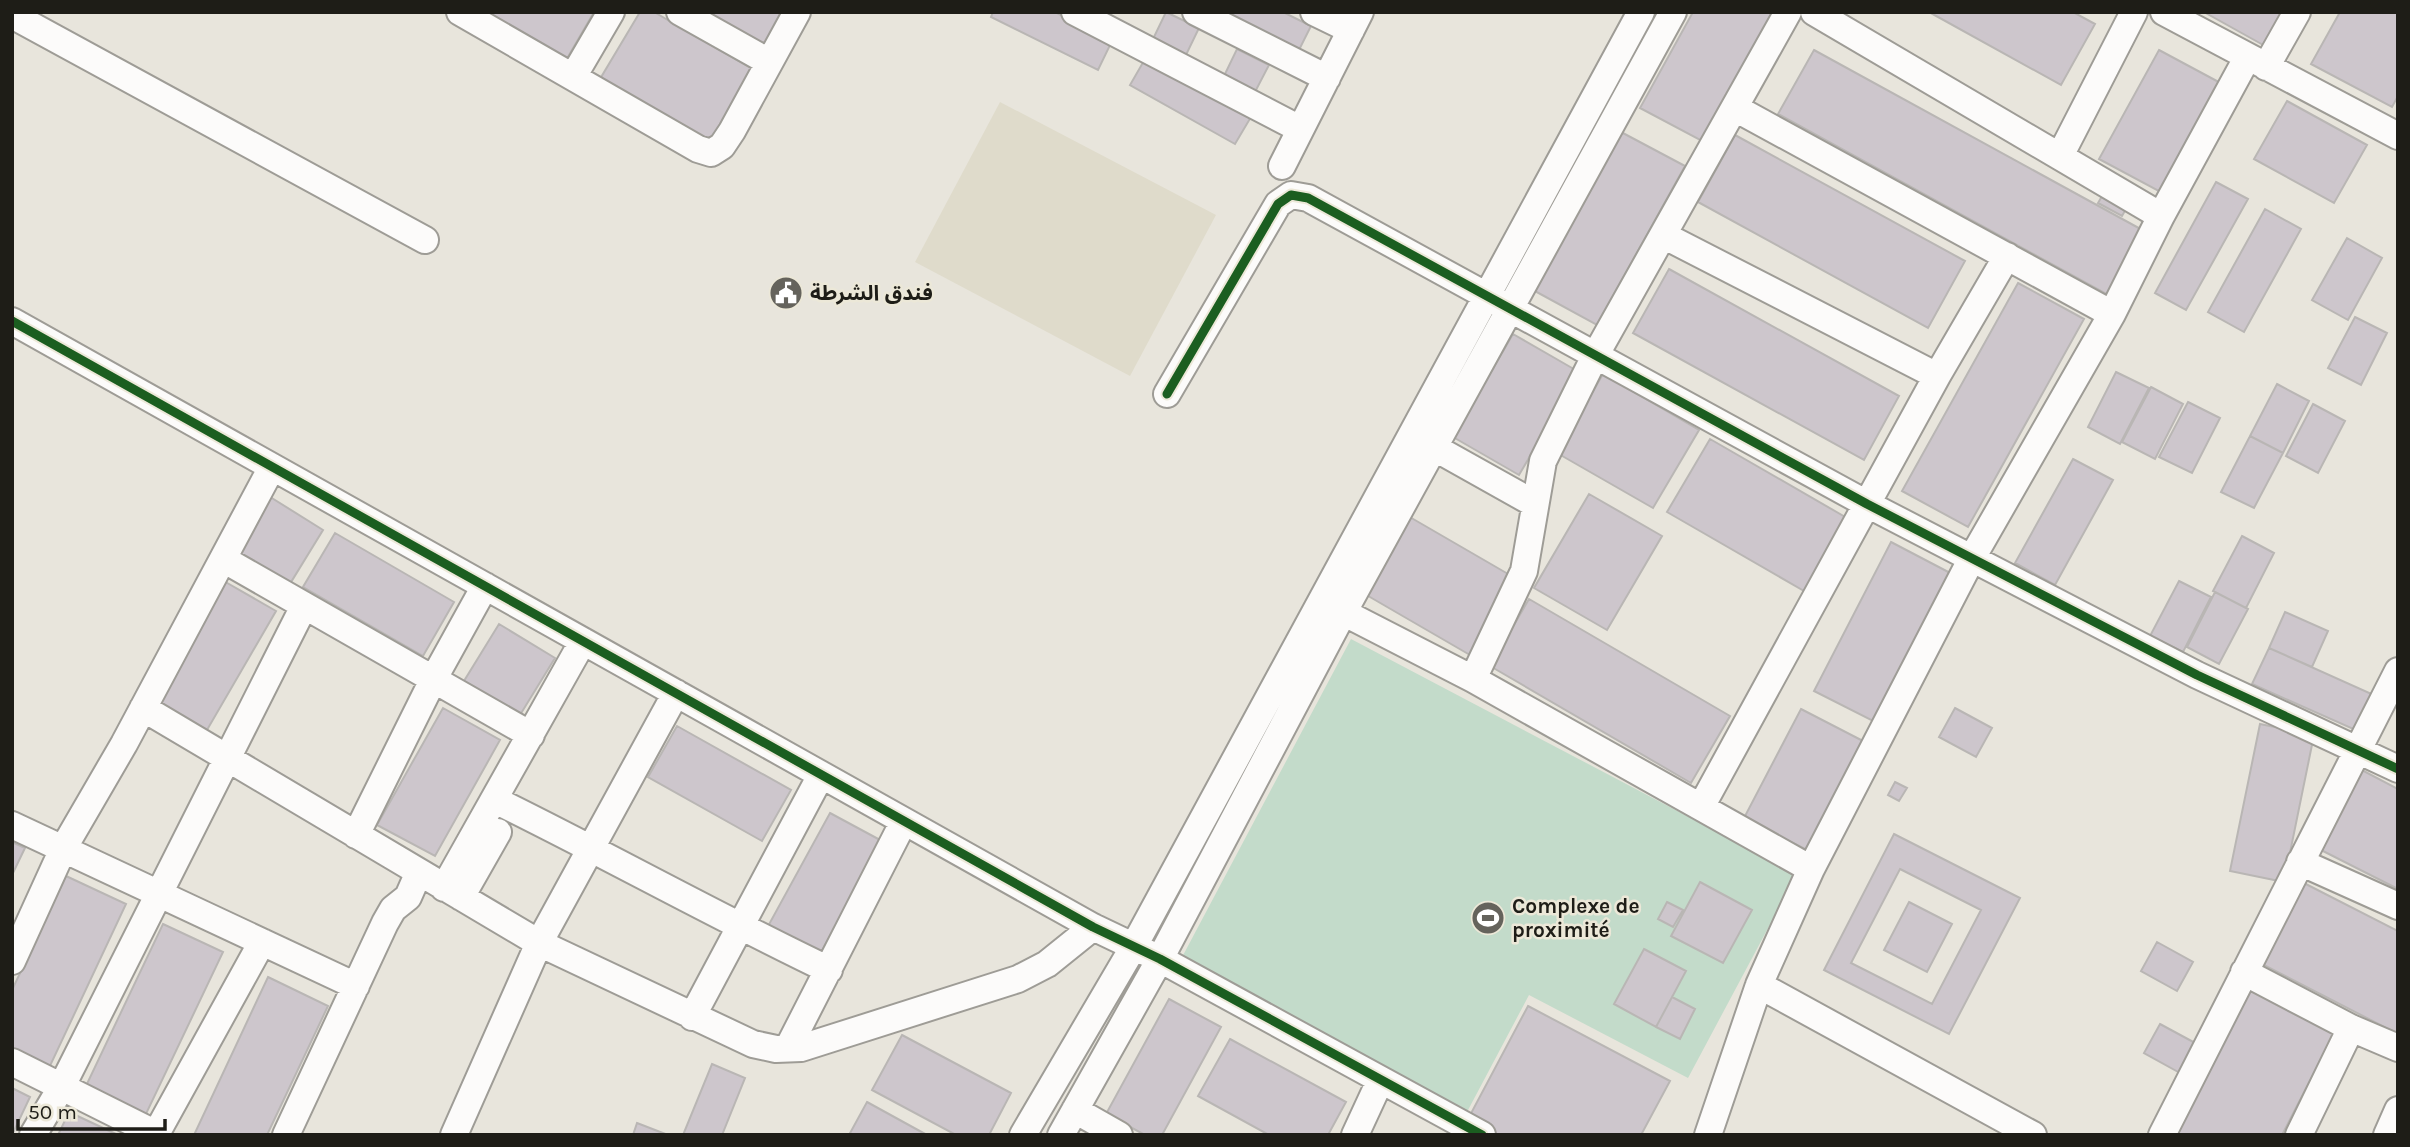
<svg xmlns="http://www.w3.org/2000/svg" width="2410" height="1147" font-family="Karla,'Noto Sans Arabic',sans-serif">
	<rect width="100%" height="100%" fill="#e8e5dc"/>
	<path fill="#dfdbcb" d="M 1000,102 L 1216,215 L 1130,376 L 915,262 Z"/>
	<path fill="#c3dbca" d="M 1351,639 L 1797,874 L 1688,1078 L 1529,995 L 1467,1112 L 1180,961 Z"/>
	<path fill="#cdc6cc" stroke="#b9b6b4" stroke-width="2" fill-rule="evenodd" d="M 480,12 L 594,12 L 565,62 Z
		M 640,12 L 654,12 L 754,70 L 712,143 L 600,79 Z
		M 706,12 L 784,12 L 764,46 Z
		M 993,12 L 1055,12 L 1112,41 L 1098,70 L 991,17 Z
		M 1166,12 L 1199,28 L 1186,55 L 1153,39 Z
		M 1214,12 L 1283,12 L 1311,26 L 1297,54 Z
		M 1693,12 L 1773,12 L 1702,141 L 1640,108 Z
		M 1929,12 L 2073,12 L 2095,24 L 2061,85 Z
		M 2204,12 L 2284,12 L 2265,46 Z
		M 2340,12 L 2398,12 L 2398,96 L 2392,107 L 2311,64 Z
		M 1237,49 L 1269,65 L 1255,92 L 1224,76 Z
		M 1814,50 L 2146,232 L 2110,296 L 1778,114 Z
		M 2159,50 L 2228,87 L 2168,196 L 2099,159 Z
		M 1145,59 L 1251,117 L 1235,144 L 1130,85 Z
		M 2287,101 L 2367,145 L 2334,203 L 2254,159 Z
		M 1621,132 L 1685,166 L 1597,325 L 1533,290 Z
		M 1735,135 L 1965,261 L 1928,328 L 1698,202 Z
		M 2216,182 L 2248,199 L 2186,310 L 2155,293 Z
		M 2106,189 L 2130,202 L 2122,216 L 2098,203 Z
		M 2265,209 L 2301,229 L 2244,332 L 2208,312 Z
		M 2347,238 L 2382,258 L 2348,320 L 2312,300 Z
		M 1669,269 L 1899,396 L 1864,460 L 1633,333 Z
		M 2018,283 L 2084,319 L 1968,527 L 1902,491 Z
		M 2355,317 L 2387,333 L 2361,385 L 2328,368 Z
		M 1513,334 L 1579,372 L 1519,475 L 1453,437 Z
		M 2116,372 L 2149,388 L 2120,444 L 2088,427 Z
		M 1603,374 L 1699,430 L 1653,508 L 1557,453 Z
		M 2277,384 L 2309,401 L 2283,453 L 2250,436 Z
		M 2151,387 L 2183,404 L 2155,459 L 2122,442 Z
		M 2188,402 L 2220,418 L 2192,473 L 2159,457 Z
		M 2313,404 L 2345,421 L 2318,473 L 2286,456 Z
		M 2250,436 L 2283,453 L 2254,508 L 2221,492 Z
		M 1710,439 L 1847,518 L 1804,591 L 1667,512 Z
		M 2073,459 L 2113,480 L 2055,585 L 2015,563 Z
		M 1589,494 L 1662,536 L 1607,630 L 1534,588 Z
		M 267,495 L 323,530 L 288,587 L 232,552 Z
		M 1408,516 L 1515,578 L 1470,655 L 1363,593 Z
		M 335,533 L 454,602 L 423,656 L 303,587 Z
		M 2242,536 L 2274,553 L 2246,608 L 2213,591 Z
		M 1891,542 L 1956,576 L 1879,724 L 1814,691 Z
		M 222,580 L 276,611 L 207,730 L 154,700 Z
		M 2179,581 L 2211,597 L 2183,652 L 2150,636 Z
		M 2215,592 L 2248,609 L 2219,664 L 2187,647 Z
		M 1529,599 L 1730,716 L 1691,783 L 1490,666 Z
		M 2285,612 L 2328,631 L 2312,667 L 2269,648 Z
		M 499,624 L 555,658 L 520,715 L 464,681 Z
		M 2269,648 L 2376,696 L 2360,732 L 2252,684 Z
		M 443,708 L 500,740 L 435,856 L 377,825 Z
		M 1955,708 L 1992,728 L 1976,757 L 1939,737 Z
		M 1801,709 L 1865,742 L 1809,851 L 1744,818 Z
		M 2260,724 L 2314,735 L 2284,882 L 2230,871 Z
		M 677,726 L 791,790 L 762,841 L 648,777 Z
		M 2358,768 L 2398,789 L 2398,889 L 2317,848 Z
		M 1895,782 L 1907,788 L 1899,801 L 1888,795 Z
		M 830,813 L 882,841 L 819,956 L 767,928 Z
		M 1894,834 L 2020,898 L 1949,1034 L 1824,970 ZM 1900,869 L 1981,910 L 1932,1004 L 1851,963 Z
		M 12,842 L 25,848 L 12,875 Z
		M 66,876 L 126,904 L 49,1068 L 12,1051 L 12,990 Z
		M 2298,880 L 2398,931 L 2398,1034 L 2256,961 Z
		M 1700,882 L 1752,910 L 1723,963 L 1671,936 Z
		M 1667,902 L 1683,910 L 1673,927 L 1658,919 Z
		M 1909,902 L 1952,924 L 1927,972 L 1884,950 Z
		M 163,924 L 223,952 L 145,1116 L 85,1088 Z
		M 2157,942 L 2193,962 L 2177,991 L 2141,971 Z
		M 1644,949 L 1686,971 L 1656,1027 L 1614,1004 Z
		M 268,977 L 328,1006 L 267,1135 L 194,1135 Z
		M 2245,984 L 2336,1030 L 2282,1135 L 2167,1135 Z
		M 1672,997 L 1695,1009 L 1680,1039 L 1656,1027 Z
		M 1169,999 L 1221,1027 L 1162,1135 L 1145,1135 L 1106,1114 Z
		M 1528,1006 L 1670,1081 L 1641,1135 L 1498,1135 L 1468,1119 Z
		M 2160,1024 L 2197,1044 L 2180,1073 L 2144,1053 Z
		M 902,1035 L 1011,1093 L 989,1135 L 956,1135 L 872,1090 Z
		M 1230,1039 L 1346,1102 L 1328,1135 L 1269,1135 L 1198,1096 Z
		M 712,1064 L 745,1078 L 722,1135 L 683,1135 Z
		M 12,1088 L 30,1097 L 12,1135 Z
		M 867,1102 L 927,1135 L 849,1135 Z
		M 69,1112 L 118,1135 L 58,1135 Z
		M 637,1123 L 668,1135 L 633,1135 Z"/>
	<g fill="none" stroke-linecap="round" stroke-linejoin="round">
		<defs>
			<path id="minor" d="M 460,12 L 698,149 L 711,153 L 722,146 L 732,131 L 797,12
				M 680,12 L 769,62
				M 1075,12 L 1300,129
				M 1196,12 L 1327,78
				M 1314,12 L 1351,30
				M 1814,12 L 2161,216
				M 2164,12 L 2398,136
				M 12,15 L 425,240
				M 2266,67 L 2297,12
				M 573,77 L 611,12
				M 1735,108 L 2112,314
				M 2060,156 L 2134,12
				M 1282,166 L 1360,12
				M 1663,235 L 1937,376
				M 12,321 L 1093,927 L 1160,959 L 1482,1135
				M 1167,394 L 1278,204 L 1291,195 L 1308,198 L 1867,504 L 2197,675 L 2398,769
				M 1435,448 L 1535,504
				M 223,559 L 531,735
				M 1327,604 L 1473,679 L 1811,869
				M 1473,679 L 1524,571 L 1543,461 L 1595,356 L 1788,12
				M 143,708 L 539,943 L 753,1044 L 776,1049 L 801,1048 L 1018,979 L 1047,964 L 1093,927
				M 495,800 C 607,855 716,916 829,970
				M 1701,807 L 1937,376 L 2007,256
				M 12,825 L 356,986
				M 356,835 L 433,680 L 485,586
				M 2300,862 L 2398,906
				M 444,888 L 583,641
				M 461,897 L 498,832
				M 12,961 L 63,849 L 124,744 L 272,467
				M 2244,972 L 2351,1028 L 2398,1048
				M 1759,985 L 2033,1135
				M 692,1017 L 821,775
				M 788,1048 L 904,821
				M 12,1062 L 158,1135
				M 1075,1110 L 1119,1135
				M 156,1134 L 262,942
				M 33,1135 L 62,1086 L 304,606
				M 286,1135 L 385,923 L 393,909 L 408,897 L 419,872
				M 454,1135 L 539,943 L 676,693
				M 1023,1135 L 1134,946 L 1641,12
				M 1061,1135 L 1160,959 L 1343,613 L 1673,12
				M 1355,1135 L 1380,1081
				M 1708,1135 L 1759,985 L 1811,869 L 1972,558 L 2112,314 L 2161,216 L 2247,58
				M 2162,1135 L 2398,671
				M 2299,1135 L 2351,1028
				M 2387,1135 L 2398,1110"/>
		</defs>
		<use href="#minor" stroke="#9e9c96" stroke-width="30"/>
		<use href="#minor" stroke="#fcfbfa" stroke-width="26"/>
		<defs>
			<path id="cycleway" d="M 12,321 L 1093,927 L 1160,959 L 1482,1135
				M 1167,394 L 1278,204 L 1291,195 L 1308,198 L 1867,504 L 2197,675 L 2398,769"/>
		</defs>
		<use href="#cycleway" stroke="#ece8d8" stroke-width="13"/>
		<use href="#cycleway" stroke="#1b5e20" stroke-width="9"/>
	</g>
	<defs>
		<symbol id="civic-disc" viewBox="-11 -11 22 22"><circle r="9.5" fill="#65635c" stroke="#ece8d8"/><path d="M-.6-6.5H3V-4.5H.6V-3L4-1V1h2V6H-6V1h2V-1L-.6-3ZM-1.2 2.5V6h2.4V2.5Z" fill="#fff"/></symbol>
		<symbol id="stadium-disc" viewBox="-11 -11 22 22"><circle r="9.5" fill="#65635c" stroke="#ece8d8"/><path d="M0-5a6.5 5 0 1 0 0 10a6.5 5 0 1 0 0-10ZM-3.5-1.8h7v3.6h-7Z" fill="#fff"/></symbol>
	</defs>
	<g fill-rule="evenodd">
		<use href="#civic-disc" x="767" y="274" width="38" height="38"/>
		<use href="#stadium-disc" x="1469" y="899" width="38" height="38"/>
	</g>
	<g text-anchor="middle" stroke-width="5" stroke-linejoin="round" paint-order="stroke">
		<g font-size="21" font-weight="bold" fill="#1e1d17" stroke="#ece8d8" text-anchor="start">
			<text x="810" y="300">فندق الشرطة</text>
			<text x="1512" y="913">Complexe de<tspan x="1512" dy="24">proximité</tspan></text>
		</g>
	</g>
	<rect width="2410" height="1147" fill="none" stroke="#1e1d17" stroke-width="28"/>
	<path d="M18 1119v10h147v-10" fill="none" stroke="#1e1d17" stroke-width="3.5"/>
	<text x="28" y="1119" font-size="21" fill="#1e1d17" stroke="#ece8d8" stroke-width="5" paint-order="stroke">50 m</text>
</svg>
